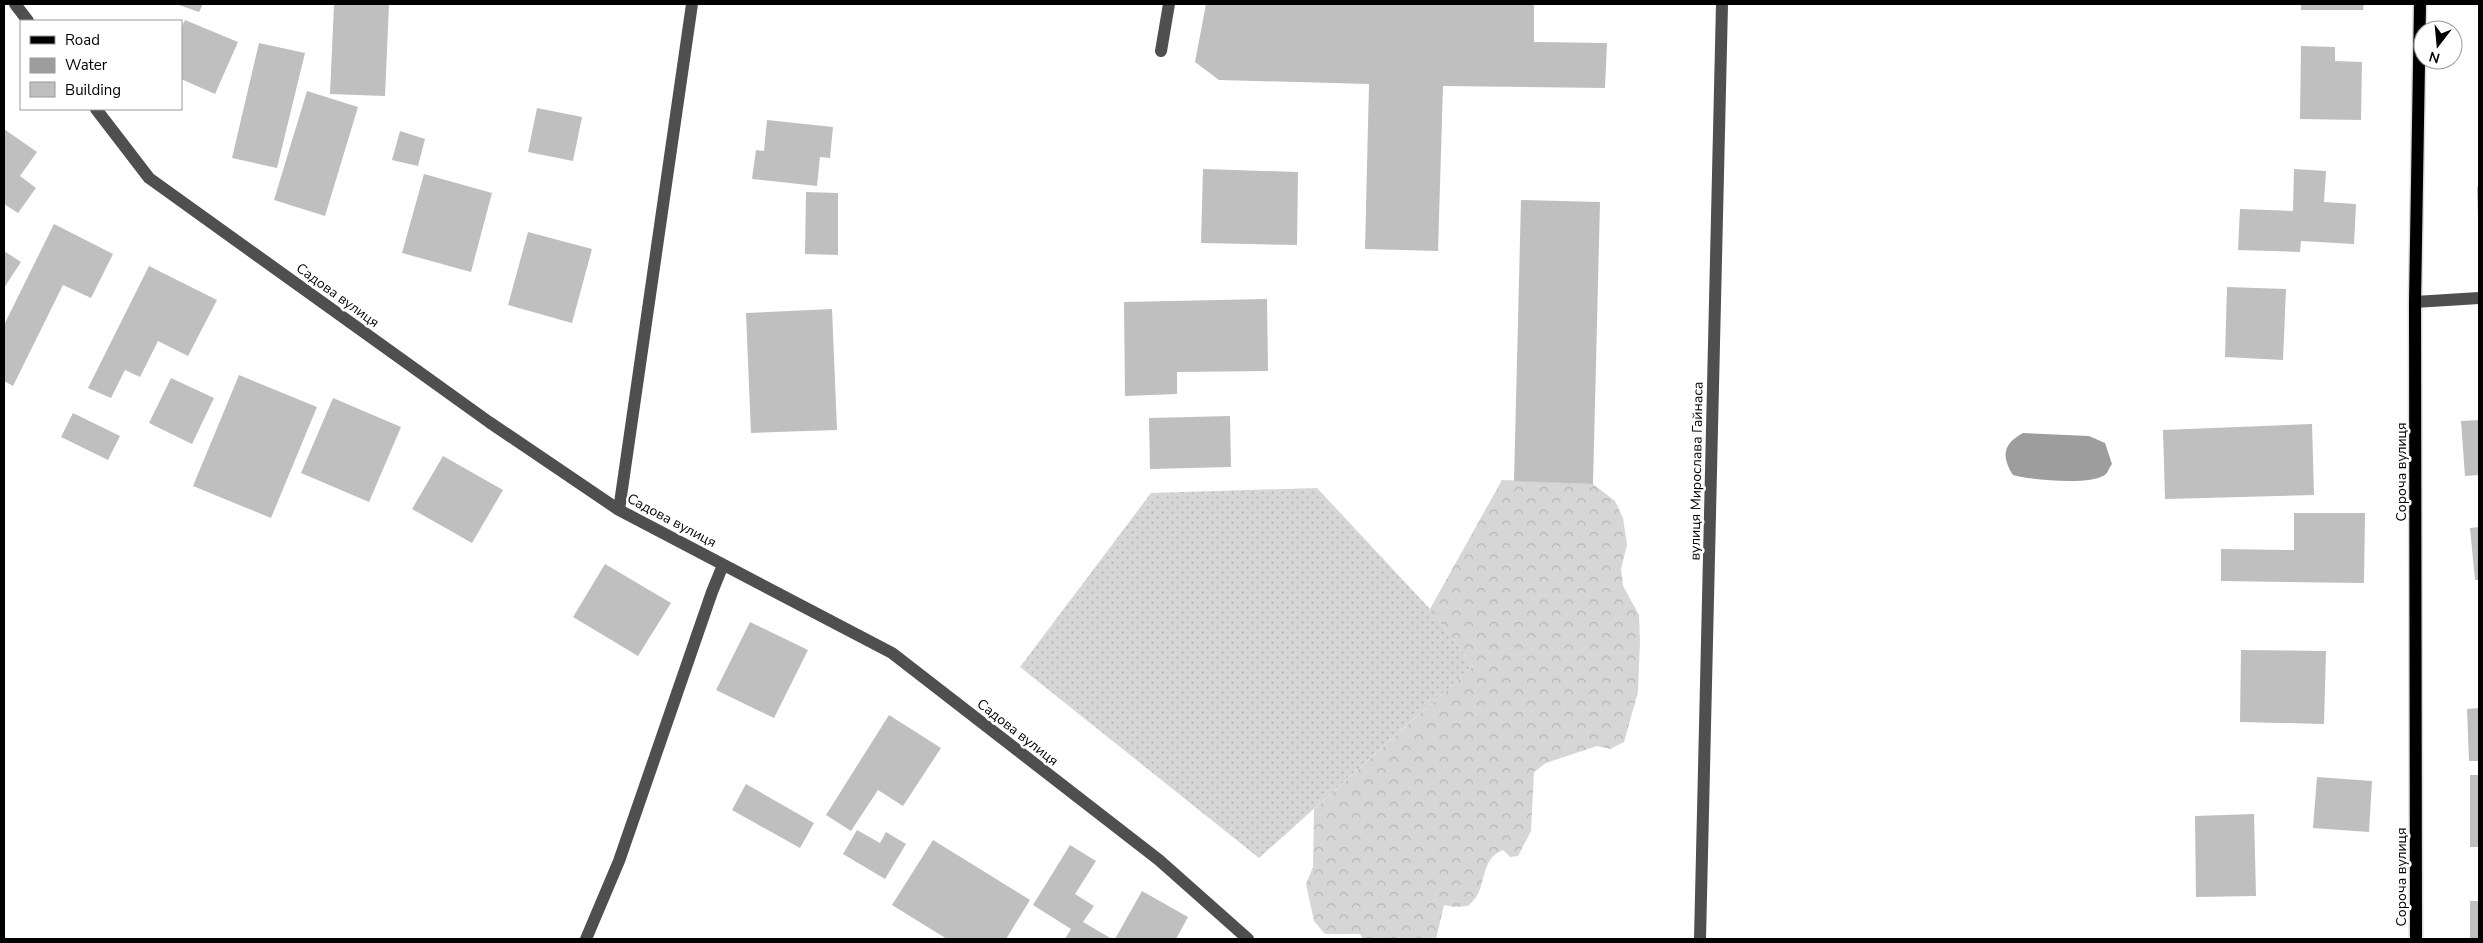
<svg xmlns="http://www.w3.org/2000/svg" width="2483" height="943" font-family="'Nunito Sans',sans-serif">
	<defs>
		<pattern id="forest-crowns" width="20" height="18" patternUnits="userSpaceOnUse" patternTransform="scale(1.25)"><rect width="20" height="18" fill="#d6d6d6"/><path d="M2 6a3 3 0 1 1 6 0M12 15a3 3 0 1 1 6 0" fill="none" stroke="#b6b6b6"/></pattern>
		<pattern id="garden-dots" width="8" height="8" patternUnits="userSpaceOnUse" patternTransform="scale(1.25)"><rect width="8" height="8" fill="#d6d6d6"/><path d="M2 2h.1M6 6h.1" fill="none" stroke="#b6b6b6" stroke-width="1.8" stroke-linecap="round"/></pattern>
	</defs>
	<rect width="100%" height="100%" fill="#fff"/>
	<path fill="url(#forest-crowns)" d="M 1502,480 L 1593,484 L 1615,501 L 1623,518 L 1627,545 L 1621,569 L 1623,586 L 1639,615 L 1640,641 L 1638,692 L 1624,742 L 1610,749 L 1597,746 L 1546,763 L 1534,772 L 1531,831 L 1518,856 L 1510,857 L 1503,850 C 1483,858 1486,877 1478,894 C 1476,898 1472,902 1468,906 L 1455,907 L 1444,905 L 1436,939 L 1363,939 L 1360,934 L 1325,934 L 1314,921 L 1306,884 L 1313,867 L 1314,809 L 1473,666 L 1430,609 Z"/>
	<path fill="url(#garden-dots)" d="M 1317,488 L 1430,609 L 1473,666 L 1259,858 L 1020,667 L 1151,493 Z"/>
	<path fill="#9d9d9d" d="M 2023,433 L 2089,436 L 2105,443 L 2112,464 C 2110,466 2108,472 2106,474 C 2093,486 2030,480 2013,475 C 2001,456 2003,444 2023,433 Z"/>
	<path fill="#bfbfbf" d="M 176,4 L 203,4 L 199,12 Z
		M 334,4 L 389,4 L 385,96 L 330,94 Z
		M 1206,4 L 1534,4 L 1534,42 L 1607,43 L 1605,88 L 1443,86 L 1438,251 L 1365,249 L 1369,84 L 1219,80 L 1195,62 Z
		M 2301,4 L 2364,4 L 2363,10 L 2301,10 Z
		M 185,20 L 238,42 L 215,94 L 181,79 L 181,28 Z
		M 259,43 L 305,53 L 277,168 L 232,158 Z
		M 2301,46 L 2335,47 L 2335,61 L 2362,62 L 2361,120 L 2300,119 Z
		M 307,91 L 358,107 L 325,216 L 274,200 Z
		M 537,108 L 582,117 L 573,161 L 528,152 Z
		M 767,120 L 833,127 L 830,158 L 820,157 L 817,186 L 752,179 L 756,150 L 764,151 Z
		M 4,129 L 37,152 L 20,176 L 36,188 L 18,213 L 4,204 Z
		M 400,131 L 425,139 L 418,166 L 392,160 Z
		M 1203,169 L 1298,172 L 1297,245 L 1201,243 Z
		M 2294,169 L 2326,171 L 2324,202 L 2356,204 L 2354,244 L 2301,241 L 2300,252 L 2238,250 L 2240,209 L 2293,211 Z
		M 424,174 L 492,193 L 471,272 L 402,253 Z
		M 2477,187 L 2479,187 L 2479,216 L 2478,216 Z
		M 806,192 L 838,193 L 838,255 L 805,254 Z
		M 1521,200 L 1600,202 L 1593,484 L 1514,481 Z
		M 54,224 L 113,254 L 91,298 L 63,285 L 13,386 L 4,381 L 4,325 Z
		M 528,232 L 592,249 L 572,323 L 508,305 Z
		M 4,251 L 21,262 L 4,288 Z
		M 149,266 L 217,300 L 188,356 L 158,341 L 140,377 L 125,370 L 111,398 L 88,388 Z
		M 2227,287 L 2286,289 L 2283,360 L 2225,357 Z
		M 1267,299 L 1268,371 L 1177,372 L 1177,394 L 1125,396 L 1124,302 Z
		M 832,309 L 837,430 L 751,433 L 746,313 Z
		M 239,375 L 317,407 L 271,518 L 193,486 Z
		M 171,378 L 214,398 L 192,444 L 149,423 Z
		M 333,398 L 401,427 L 369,502 L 301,473 Z
		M 73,413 L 120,436 L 108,460 L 61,437 Z
		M 1230,416 L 1231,467 L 1150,469 L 1149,418 Z
		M 2479,420 L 2479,475 L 2465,476 L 2461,421 Z
		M 2312,424 L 2314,495 L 2165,499 L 2163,430 Z
		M 443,456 L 503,490 L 472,543 L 412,509 Z
		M 2294,513 L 2365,513 L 2364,583 L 2221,581 L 2221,549 L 2294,550 Z
		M 2479,527 L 2479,580 L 2475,580 L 2470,528 Z
		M 605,564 L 671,603 L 638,656 L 573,617 Z
		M 750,622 L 808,650 L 774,718 L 716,690 Z
		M 2241,650 L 2326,651 L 2324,724 L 2240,722 Z
		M 2479,708 L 2479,761 L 2469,761 L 2467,709 Z
		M 889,715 L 941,748 L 903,806 L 878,790 L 851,831 L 826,815 Z
		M 2470,775 L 2479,775 L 2479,847 L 2470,847 Z
		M 2317,777 L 2372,781 L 2369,832 L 2313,828 Z
		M 746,784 L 814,823 L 800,848 L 732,810 Z
		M 2254,814 L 2256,896 L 2196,897 L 2195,816 Z
		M 857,830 L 880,843 L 886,832 L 906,844 L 885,879 L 843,854 Z
		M 933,840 L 1030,900 L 1006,939 L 947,939 L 892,905 Z
		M 1070,845 L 1096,861 L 1075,894 L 1094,906 L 1083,922 L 1112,939 L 1065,939 L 1071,929 L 1033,905 Z
		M 1142,891 L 1188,917 L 1176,939 L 1115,939 Z
		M 2470,901 L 2479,901 L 2479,939 L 2470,939 Z"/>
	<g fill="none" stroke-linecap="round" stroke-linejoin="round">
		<defs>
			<path id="major" d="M 2416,939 L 2415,302 L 2420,4"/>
		</defs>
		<use href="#major" stroke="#dbdbdb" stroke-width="15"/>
		<path stroke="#4f4f4f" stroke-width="12" d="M 15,4 L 28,21
			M 1161,51 L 1169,4
			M 96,109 L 149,178 L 489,422 L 619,510 L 892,653 L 1159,860 L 1248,939
			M 2415,302 L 2479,298
			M 619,510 L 692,4
			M 586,939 L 619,861 L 712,592 L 723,565
			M 1700,939 L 1722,4"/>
		<use href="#major" stroke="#000" stroke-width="12"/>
	</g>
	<g text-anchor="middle" stroke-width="5" stroke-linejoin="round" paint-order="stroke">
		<g font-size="14" fill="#000" stroke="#fff">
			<text transform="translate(338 295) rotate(36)" y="5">Садова вулиця</text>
			<text transform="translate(1696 471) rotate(-89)" y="5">вулиця Мирослава Гайнаса</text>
			<text transform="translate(2401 472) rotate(-90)" y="5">Сороча вулиця</text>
			<text transform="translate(672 520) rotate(28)" y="5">Садова вулиця</text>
			<text transform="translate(1018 732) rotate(38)" y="5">Садова вулиця</text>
			<text transform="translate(2401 877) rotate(-90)" y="5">Сороча вулиця</text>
		</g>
	</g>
	<rect width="2483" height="943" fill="none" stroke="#000000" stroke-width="10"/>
	<rect x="20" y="20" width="162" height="90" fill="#ffffff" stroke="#999999"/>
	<rect x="30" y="36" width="25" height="8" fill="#000000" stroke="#999999"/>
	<text x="65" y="45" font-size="15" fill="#000000">Road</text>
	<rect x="30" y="58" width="25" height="15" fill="#9d9d9d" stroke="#999999"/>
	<text x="65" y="70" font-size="15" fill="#000000">Water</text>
	<rect x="30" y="82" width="25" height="15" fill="#bfbfbf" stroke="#999999"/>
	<text x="65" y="95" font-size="15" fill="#000000">Building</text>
	<g transform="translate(2438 45) rotate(196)"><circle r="24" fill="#ffffff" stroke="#999999"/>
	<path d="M0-4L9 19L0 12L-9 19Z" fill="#000000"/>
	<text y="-8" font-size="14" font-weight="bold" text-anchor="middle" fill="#000000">N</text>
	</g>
</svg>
